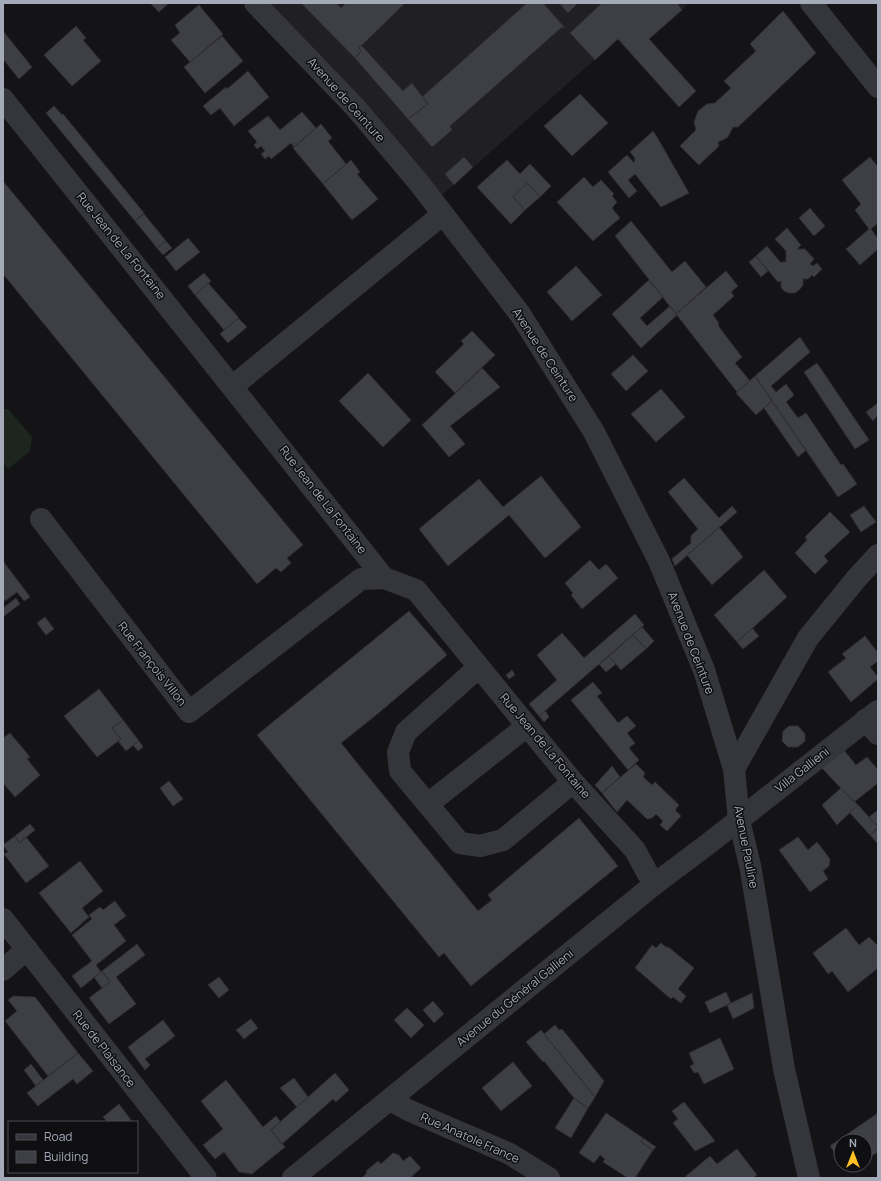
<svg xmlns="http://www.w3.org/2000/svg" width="881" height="1181" font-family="Manrope,sans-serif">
	<rect width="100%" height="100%" fill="#141417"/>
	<path fill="#202024" d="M 270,3 L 690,3 L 650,38 L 636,23 L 441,196 Z"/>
	<path fill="#1c251e" d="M 3,409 L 8,409 L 32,437 L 30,451 L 8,469 L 3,463 Z"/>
	<path fill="#3e3f44" stroke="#2e2e33" d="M 150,3 L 169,3 L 159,12 Z
		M 301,3 L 336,3 L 341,8 L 346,3 L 405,3 L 359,48 L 361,51 L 355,58 Z
		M 527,3 L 543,3 L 565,28 L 564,28 L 562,27 L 450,126 L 452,130 L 432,147 L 408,119 L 428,104 L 422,97 Z
		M 559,3 L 578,3 L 568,13 Z
		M 602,3 L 677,3 L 682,10 L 649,39 L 696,91 L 679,107 L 618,39 L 595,60 L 570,33 Z
		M 199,5 L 223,34 L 190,62 L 171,40 L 180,33 L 175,25 Z
		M 783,11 L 816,53 L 738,127 L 733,127 L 728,137 L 723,140 L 718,142 L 719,146 L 699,165 L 680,146 L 696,130 L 694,122 L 698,111 L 707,104 L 715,103 L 731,88 L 724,81 L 756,51 L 750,44 Z
		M 76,26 L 86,38 L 83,40 L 101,61 L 72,86 L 44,55 Z
		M 3,31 L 32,67 L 19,79 L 3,59 Z
		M 222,36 L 243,61 L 205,93 L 184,67 Z
		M 361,45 L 403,91 L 412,83 L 428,104 L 408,119 L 355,58 L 361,51 L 359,48 Z
		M 248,71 L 269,97 L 234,126 L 220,108 L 211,115 L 203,106 L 226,87 L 227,89 Z
		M 580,94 L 608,123 L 572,156 L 544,126 Z
		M 54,106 L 62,115 L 63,114 L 144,213 L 135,221 L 46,113 Z
		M 302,112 L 316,128 L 294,147 L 291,143 L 271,159 L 269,156 L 265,159 L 261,154 L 265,151 L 261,146 L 257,149 L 254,145 L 257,142 L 248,131 L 268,116 L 280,130 Z
		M 321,124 L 332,138 L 328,141 L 346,164 L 323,184 L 293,148 Z
		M 653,131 L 657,137 L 689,193 L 661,207 L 635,174 L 628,180 L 637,191 L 629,198 L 608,172 L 627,155 L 634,163 L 635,158 L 630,152 Z
		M 464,157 L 473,167 L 454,185 L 445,174 Z
		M 870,157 L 878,167 L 878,223 L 871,229 L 878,239 L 878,249 L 860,265 L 846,249 L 869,229 L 855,210 L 861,204 L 842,180 Z
		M 351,160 L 360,172 L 357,174 L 378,199 L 352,220 L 323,184 Z
		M 507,160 L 520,174 L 530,164 L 551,186 L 540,197 L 527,183 L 513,197 L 525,210 L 511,224 L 477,187 Z
		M 584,177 L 593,187 L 601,180 L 614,194 L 612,196 L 617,202 L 612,208 L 620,218 L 593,241 L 557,202 Z
		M 3,181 L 303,545 L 287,558 L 291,563 L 281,572 L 276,568 L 257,584 L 3,274 Z
		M 527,183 L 540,197 L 525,210 L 513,197 Z
		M 810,208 L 825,226 L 814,236 L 799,218 Z
		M 144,214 L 166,241 L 157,248 L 135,221 Z
		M 631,221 L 672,272 L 685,261 L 706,287 L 676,314 L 615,236 Z
		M 787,228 L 801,245 L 797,249 L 805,249 L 814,259 L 810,264 L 813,266 L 817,263 L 822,269 L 814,277 L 812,275 L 808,279 L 803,279 L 803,285 L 800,289 L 795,293 L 789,293 L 784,291 L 781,287 L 781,281 L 778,282 L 756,256 L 767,246 L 780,262 L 786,262 L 786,251 L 775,239 Z
		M 188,238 L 200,252 L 176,271 L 165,257 Z
		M 166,241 L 172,248 L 163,255 L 157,248 Z
		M 756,256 L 768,271 L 761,277 L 749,262 Z
		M 576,266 L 602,295 L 572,321 L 547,292 Z
		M 726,271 L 738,286 L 731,292 L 734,296 L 713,315 L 718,322 L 719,327 L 742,357 L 735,363 L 750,381 L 737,392 L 676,314 Z
		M 204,273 L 211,281 L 195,295 L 188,286 Z
		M 649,280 L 663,297 L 640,318 L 647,326 L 670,306 L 677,315 L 641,348 L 612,314 Z
		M 208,283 L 239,318 L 224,330 L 195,295 Z
		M 238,318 L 247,327 L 228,343 L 220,334 Z
		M 472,331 L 495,355 L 455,393 L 435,372 L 464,344 L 461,341 Z
		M 800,337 L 810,352 L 771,386 L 776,392 L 786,384 L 794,395 L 786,402 L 798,418 L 806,413 L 841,465 L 843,464 L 857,484 L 838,497 L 755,376 Z
		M 633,355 L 648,371 L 626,391 L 611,374 Z
		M 817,363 L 869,440 L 855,449 L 804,372 Z
		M 482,368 L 500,387 L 450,426 L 465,444 L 449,457 L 422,425 Z
		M 368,373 L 411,420 L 383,447 L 339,401 Z
		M 755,376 L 772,401 L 756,415 L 736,393 Z
		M 661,389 L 685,417 L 656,442 L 631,414 Z
		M 772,401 L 806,450 L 798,457 L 764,408 Z
		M 878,403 L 878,415 L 873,421 L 866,412 Z
		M 541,476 L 581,527 L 545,558 L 509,515 L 448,566 L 419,529 L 479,479 L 503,507 Z
		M 684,478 L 719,518 L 732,506 L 737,512 L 675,566 L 672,559 L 691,543 L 691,536 L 698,529 L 668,492 Z
		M 864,506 L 876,522 L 861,532 L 850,515 Z
		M 830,512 L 850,532 L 824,556 L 828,561 L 815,574 L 795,553 L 807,540 L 805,537 Z
		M 719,527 L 743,557 L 712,585 L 687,555 Z
		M 590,560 L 599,570 L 606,564 L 618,578 L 582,609 L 571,595 L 573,593 L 565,583 Z
		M 3,561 L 30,597 L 24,601 L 17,592 L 5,601 L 3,598 Z
		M 764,570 L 787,597 L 737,642 L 714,615 Z
		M 16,598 L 20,604 L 3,617 L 3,608 Z
		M 409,611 L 447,655 L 375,716 L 341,743 L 366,774 L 478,911 L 492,900 L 488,895 L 579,818 L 618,866 L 471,986 L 444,953 L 439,957 L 257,735 Z
		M 635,614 L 644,625 L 539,716 L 529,704 L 557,680 L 537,655 L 562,633 L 584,658 Z
		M 45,617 L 54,629 L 46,635 L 37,623 Z
		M 642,627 L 654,641 L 646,649 L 633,635 Z
		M 752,628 L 759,636 L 743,649 L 737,642 Z
		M 633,635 L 646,649 L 621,670 L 609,656 Z
		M 865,636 L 878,653 L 878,661 L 870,667 L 878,677 L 878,679 L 851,702 L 828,672 L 846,658 L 842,654 Z
		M 609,656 L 616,664 L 606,672 L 599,664 Z
		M 512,670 L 515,675 L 509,679 L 506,675 Z
		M 593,682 L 602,693 L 597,696 L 618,723 L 627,716 L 636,726 L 627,733 L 635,743 L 629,748 L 639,760 L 628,770 L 571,700 Z
		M 99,689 L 123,720 L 112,728 L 121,739 L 97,757 L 64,716 Z
		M 545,710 L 549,717 L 544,722 L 539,716 Z
		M 123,720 L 139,741 L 126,751 L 118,741 L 121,739 L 112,728 Z
		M 789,726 L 798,726 L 805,734 L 805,741 L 798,747 L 788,747 L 782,741 L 783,731 Z
		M 10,733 L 30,757 L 27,759 L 40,775 L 15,797 L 3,783 L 3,738 Z
		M 139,741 L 143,747 L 138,751 L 133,745 Z
		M 843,749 L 856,765 L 867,757 L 878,770 L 878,783 L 854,802 L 821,767 Z
		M 636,764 L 645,773 L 643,777 L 652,785 L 655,782 L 679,805 L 675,810 L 681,816 L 667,831 L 660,825 L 663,821 L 656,814 L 652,818 L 647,819 L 627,800 L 617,812 L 602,793 Z
		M 612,766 L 620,777 L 602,793 L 595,785 Z
		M 169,781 L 183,799 L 173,806 L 160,788 Z
		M 841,788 L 858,805 L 837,825 L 822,805 Z
		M 858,805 L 878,827 L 870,835 L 850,813 Z
		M 878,810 L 878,825 L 877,826 L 869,817 Z
		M 30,824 L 35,830 L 19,843 L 15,836 Z
		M 878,828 L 878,844 L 870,835 Z
		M 15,836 L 19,843 L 26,837 L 49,866 L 26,883 L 4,854 L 8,852 L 3,845 Z
		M 798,837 L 808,850 L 817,842 L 830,859 L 829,866 L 823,871 L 828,879 L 810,892 L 779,850 Z
		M 80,861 L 103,891 L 82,908 L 89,917 L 71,933 L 39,893 Z
		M 115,901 L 126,916 L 114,925 L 126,941 L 96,965 L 101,972 L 81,988 L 72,976 L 92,961 L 72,935 L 92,919 L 89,915 L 100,907 L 103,910 Z
		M 846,928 L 859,945 L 869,937 L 877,945 L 878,944 L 878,968 L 848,992 L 832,971 L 828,974 L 813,953 Z
		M 661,943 L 667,948 L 667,946 L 694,968 L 678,989 L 686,996 L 681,1003 L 673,997 L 671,999 L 635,968 L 652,945 L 656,948 Z
		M 137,944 L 145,955 L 116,977 L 136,1004 L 109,1024 L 89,998 L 110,982 L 102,971 Z
		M 102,971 L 110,982 L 102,988 L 94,977 Z
		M 219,977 L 229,990 L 219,998 L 208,985 Z
		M 726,992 L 731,1003 L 710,1013 L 705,1002 Z
		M 752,993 L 754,1008 L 733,1019 L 727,1005 Z
		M 13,996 L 35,997 L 78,1053 L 48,1076 L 5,1021 L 17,1011 L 8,1000 Z
		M 433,1001 L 444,1014 L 434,1023 L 423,1010 Z
		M 407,1008 L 424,1025 L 411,1038 L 394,1020 Z
		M 251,1019 L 258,1028 L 244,1039 L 236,1030 Z
		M 163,1020 L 175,1036 L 145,1059 L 150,1065 L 145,1070 L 128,1047 Z
		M 555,1025 L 559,1030 L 562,1029 L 604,1081 L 595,1097 L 544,1034 Z
		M 541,1030 L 595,1097 L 588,1108 L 574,1098 L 544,1061 L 543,1062 L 526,1042 Z
		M 720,1038 L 734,1069 L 704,1084 L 698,1072 L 694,1073 L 690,1066 L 694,1064 L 689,1053 Z
		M 78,1053 L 93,1071 L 77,1084 L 73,1079 L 38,1106 L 27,1093 Z
		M 513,1062 L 532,1086 L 501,1111 L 482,1088 Z
		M 31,1064 L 43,1080 L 36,1086 L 24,1070 Z
		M 335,1073 L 349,1090 L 336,1102 L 333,1099 L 282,1144 L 271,1130 Z
		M 294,1078 L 308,1097 L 297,1107 L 280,1088 Z
		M 226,1080 L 263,1127 L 276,1116 L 281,1122 L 271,1130 L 285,1147 L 252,1174 L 239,1172 L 224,1152 L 215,1159 L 203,1145 L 223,1129 L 201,1101 Z
		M 574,1098 L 588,1108 L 571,1138 L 555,1128 Z
		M 684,1102 L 715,1141 L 695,1151 L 673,1123 L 678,1119 L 672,1111 Z
		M 119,1104 L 131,1120 L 128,1122 L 108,1122 L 103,1117 Z
		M 606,1113 L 643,1138 L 641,1142 L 653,1150 L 635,1178 L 628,1178 L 603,1162 L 605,1159 L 600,1155 L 594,1163 L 579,1153 Z
		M 878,1113 L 878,1152 L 865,1160 L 865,1141 L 841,1141 L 841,1161 L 830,1146 Z
		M 643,1138 L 656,1147 L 653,1150 L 641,1142 Z
		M 737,1149 L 757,1175 L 753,1178 L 687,1178 L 686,1176 L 710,1156 L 717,1164 Z
		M 393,1153 L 399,1155 L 403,1161 L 410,1156 L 421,1168 L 410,1178 L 362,1178 L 367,1173 L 366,1171 L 378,1161 L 381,1164 Z
		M 844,1165 L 857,1165 L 848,1171 Z"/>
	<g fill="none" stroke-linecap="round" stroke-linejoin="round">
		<path stroke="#35363c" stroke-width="22" d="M 255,3 L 355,107 L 419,183 L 520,314 L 594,432 L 659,561 L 704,670 L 734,769
			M 811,3 L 878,87
			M 3,99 L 384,578 L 416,590 L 573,782 L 635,850 L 648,874 L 656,883
			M 233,386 L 443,214
			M 41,519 L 189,712 L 361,579 L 384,578
			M 479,667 L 406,732 L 398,752 L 400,771 L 460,843 L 480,846 L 503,840 L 573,782
			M 865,720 L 878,734
			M 428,804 L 527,726
			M 3,919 L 206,1178
			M 3,970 L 27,949
			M 390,1100 L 408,1110 L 510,1154 L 549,1178
			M 293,1178 L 656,883 L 708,844 L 878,711
			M 809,1178 L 784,1069 L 750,865 L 739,820 L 734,769 L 808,638 L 856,579 L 878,555"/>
	</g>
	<g text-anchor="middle" stroke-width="3" stroke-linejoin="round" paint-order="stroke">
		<g font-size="12" fill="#a5aab8" stroke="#0f0f11">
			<text transform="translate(346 100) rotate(48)" y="4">Avenue de Ceinture</text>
			<text transform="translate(121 246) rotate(51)" y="4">Rue Jean de La Fontaine</text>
			<text transform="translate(545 355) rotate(57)" y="4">Avenue de Ceinture</text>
			<text transform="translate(323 500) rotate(52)" y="4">Rue Jean de La Fontaine</text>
			<text transform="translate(691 643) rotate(69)" y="4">Avenue de Ceinture</text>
			<text transform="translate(152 664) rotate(52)" y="4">Rue François Villon</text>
			<text transform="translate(545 746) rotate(50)" y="4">Rue Jean de La Fontaine</text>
			<text transform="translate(802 770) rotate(-38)" y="4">Villa Gallieni</text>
			<text transform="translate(746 847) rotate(79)" y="4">Avenue Pauline</text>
			<text transform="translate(515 998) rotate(-39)" y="4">Avenue du Général Gallieni</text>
			<text transform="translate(104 1049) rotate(52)" y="4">Rue de Plaisance</text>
			<text transform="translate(470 1138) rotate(24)" y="4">Rue Anatole France</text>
		</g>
	</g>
	<rect width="881" height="1181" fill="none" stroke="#a5aab8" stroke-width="8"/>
	<rect x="8" y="1121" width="130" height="52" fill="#0f0f11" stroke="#4b4d54"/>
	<rect x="16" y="1134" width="20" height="6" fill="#35363c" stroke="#4b4d54"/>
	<text x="44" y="1141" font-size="12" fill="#a5aab8">Road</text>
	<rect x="16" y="1151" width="20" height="12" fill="#3e3f44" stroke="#4b4d54"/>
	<text x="44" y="1161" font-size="12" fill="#a5aab8">Building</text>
	<g transform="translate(853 1153)"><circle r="19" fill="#0f0f11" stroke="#4b4d54"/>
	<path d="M0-3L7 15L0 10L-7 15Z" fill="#ffc024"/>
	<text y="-6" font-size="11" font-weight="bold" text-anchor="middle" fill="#a5aab8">N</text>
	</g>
</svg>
